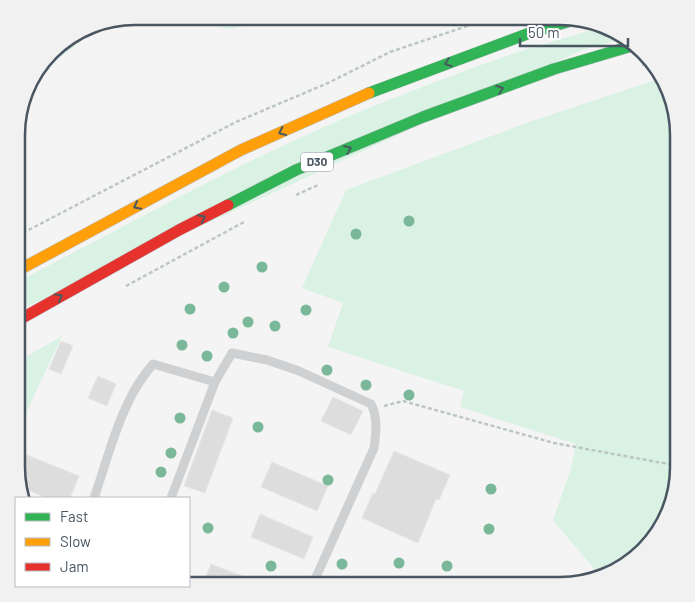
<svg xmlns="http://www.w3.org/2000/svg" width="695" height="602" font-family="Barlow,sans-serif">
	<rect width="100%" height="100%" fill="#f4f4f4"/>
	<path fill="#d9f2e3" d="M 215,21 L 257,21 C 244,25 225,36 215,21 Z
		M 97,23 L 105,23 L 31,79 L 32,76 L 57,46 Z
		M 605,26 L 612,28 L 625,38 L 582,50 L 17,311 L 17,282 C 130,224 241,161 359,112 C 411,91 464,70 518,52 C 546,43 576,35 605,26 Z
		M 664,79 L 667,83 L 678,127 L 679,467 L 670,512 L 644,551 L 612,574 L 601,577 L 553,520 L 571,469 L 576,444 L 460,407 L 464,391 L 328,347 L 343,303 L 302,288 L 346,190 L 532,121 L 655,80 Z
		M 62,336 L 17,432 L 17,362 Z"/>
	<path fill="#ddddde" stroke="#e5e6e7" d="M 61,341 L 73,346 L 61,374 L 49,369 Z
		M 98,376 L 116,384 L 107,406 L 88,398 Z
		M 333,397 L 363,411 L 351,435 L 321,421 Z
		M 212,410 L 233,418 L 205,493 L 184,486 Z
		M 17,451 L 79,476 L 70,498 L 47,498 L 20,487 L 17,475 Z
		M 394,451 L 450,475 L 439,500 L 436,499 L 418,543 L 362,518 L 373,493 L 375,494 Z
		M 272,462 L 328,486 L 317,511 L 261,487 Z
		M 260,514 L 313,537 L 304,559 L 251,537 Z
		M 211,564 L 266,585 L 266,586 L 211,586 L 203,583 Z"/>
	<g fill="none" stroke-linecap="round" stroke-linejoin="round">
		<defs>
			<path id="fast" d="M 369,93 L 527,34 L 577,19
				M 228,205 L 296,170 L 423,117 L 554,69 L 635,45"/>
			<path id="slow" d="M 17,271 L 241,150 L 369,93"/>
			<path id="jam" d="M 17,321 L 179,230 L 228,205"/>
		</defs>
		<use href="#fast" stroke="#b9bec3" stroke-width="12"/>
		<use href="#slow" stroke="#b9bec3" stroke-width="12"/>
		<use href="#jam" stroke="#b9bec3" stroke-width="12"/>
		<path stroke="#bcc7c4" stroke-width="2.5" stroke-dasharray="4 2.5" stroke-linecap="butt" d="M 642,65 L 652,63
			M 296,195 L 318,185
			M 17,236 L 236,122 L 328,83 L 390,52 L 494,17
			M 126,286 L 244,222
			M 384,406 L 403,401 L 554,443 L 679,466"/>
		<path stroke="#ced0d2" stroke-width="9" d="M 94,498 C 105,467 113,433 128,403 C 134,389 143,376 153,364 L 215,382
			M 171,498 L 215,382 L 232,353 L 267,360 L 299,371 L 371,404 C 378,417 376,434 374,448 L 312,586"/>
		<use href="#fast" stroke="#30b455" stroke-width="11"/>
		<use href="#slow" stroke="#ff9f0a" stroke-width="11"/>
		<use href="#jam" stroke="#e5322d" stroke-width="11"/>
	</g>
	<g fill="#7ab899">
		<circle cx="409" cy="221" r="5.5"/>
		<circle cx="356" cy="234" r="5.5"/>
		<circle cx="262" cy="267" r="5.5"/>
		<circle cx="224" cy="287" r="5.5"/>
		<circle cx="190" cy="309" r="5.5"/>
		<circle cx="306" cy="310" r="5.5"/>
		<circle cx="248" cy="322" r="5.5"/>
		<circle cx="275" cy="326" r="5.5"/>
		<circle cx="233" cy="333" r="5.5"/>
		<circle cx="182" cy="345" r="5.5"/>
		<circle cx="207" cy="356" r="5.5"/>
		<circle cx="327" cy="370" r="5.5"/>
		<circle cx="366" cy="385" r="5.5"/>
		<circle cx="409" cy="395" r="5.5"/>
		<circle cx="180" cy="418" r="5.5"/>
		<circle cx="258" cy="427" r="5.5"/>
		<circle cx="171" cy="453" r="5.5"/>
		<circle cx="161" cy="472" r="5.5"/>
		<circle cx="328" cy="480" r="5.5"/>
		<circle cx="491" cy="489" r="5.5"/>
		<circle cx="208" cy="528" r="5.5"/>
		<circle cx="489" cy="529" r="5.5"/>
		<circle cx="399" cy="563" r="5.5"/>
		<circle cx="342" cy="564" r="5.5"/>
		<circle cx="271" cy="566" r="5.5"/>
		<circle cx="447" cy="566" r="5.5"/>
	</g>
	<defs><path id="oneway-chevron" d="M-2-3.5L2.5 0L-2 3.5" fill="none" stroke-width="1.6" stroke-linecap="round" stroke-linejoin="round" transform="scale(1.25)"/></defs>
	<g stroke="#495b60">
		<use href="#oneway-chevron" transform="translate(448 63) rotate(160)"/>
		<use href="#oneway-chevron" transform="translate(500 89) rotate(-20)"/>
		<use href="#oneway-chevron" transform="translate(282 132) rotate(155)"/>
		<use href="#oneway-chevron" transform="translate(348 149) rotate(-23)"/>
		<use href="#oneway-chevron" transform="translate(137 206) rotate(152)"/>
		<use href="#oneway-chevron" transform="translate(202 218) rotate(-27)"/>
		<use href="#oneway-chevron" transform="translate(59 297) rotate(-29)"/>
	</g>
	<g text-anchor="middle" stroke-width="5" stroke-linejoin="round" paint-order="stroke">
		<rect fill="#fff" stroke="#808990" stroke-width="1" x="301" y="152.5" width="32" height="19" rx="4"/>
		<g font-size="12" font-weight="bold" fill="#4a5661">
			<text x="317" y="166">D30</text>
		</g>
	</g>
	<path d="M0 0H695V602H0ZM135 25H560A110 110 0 0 1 670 135V467A110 110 0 0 1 560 577H135A110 110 0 0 1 25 467V135A110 110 0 0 1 135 25Z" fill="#f1f1f2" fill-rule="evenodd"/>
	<path fill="none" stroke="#4a5661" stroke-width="2.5" d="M135 25H560A110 110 0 0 1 670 135V467A110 110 0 0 1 560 577H135A110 110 0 0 1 25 467V135A110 110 0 0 1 135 25Z"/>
	<rect x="15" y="497" width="175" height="90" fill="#ffffff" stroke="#b7bbc0"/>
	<rect x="25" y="513" width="25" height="8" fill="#30b455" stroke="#b7bbc0"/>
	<text x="60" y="522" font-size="15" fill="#4a5661">Fast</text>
	<rect x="25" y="538" width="25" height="8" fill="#ff9f0a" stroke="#b7bbc0"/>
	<text x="60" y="547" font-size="15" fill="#4a5661">Slow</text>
	<rect x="25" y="563" width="25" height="8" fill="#e5322d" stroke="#b7bbc0"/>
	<text x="60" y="572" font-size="15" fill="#4a5661">Jam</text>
	<path d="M520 38v8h108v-8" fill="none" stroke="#4a5661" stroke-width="2.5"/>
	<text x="528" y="38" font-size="15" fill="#4a5661" stroke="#ffffff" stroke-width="4" paint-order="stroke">50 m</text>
</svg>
